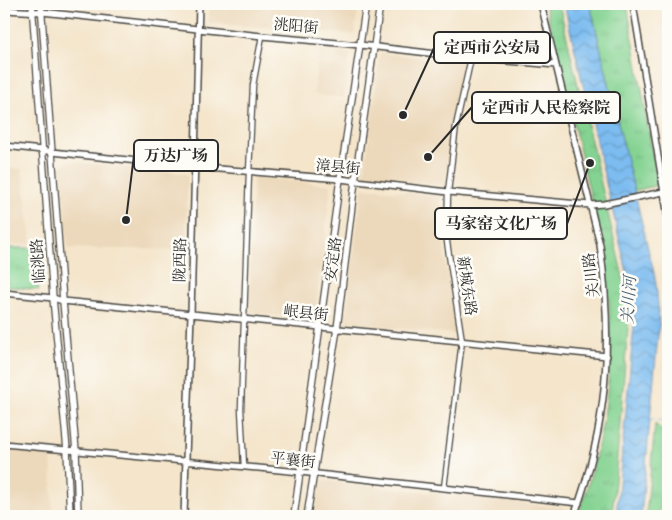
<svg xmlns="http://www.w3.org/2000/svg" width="672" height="520" font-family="'IM FELL Double Pica','Noto Serif SC',serif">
	<defs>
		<pattern id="park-tufts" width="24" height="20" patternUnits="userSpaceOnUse" patternTransform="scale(1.25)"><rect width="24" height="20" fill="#84d392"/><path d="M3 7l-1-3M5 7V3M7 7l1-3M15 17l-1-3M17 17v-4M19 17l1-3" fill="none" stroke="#72b57e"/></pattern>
		<pattern id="water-waves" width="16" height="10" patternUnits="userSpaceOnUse" patternTransform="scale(1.25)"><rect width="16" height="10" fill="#7bbcf0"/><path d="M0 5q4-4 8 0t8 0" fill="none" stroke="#6599c3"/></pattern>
	</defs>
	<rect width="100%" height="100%" fill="#fdfcf7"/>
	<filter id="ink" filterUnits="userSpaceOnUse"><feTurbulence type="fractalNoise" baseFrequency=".02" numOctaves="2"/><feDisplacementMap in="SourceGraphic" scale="10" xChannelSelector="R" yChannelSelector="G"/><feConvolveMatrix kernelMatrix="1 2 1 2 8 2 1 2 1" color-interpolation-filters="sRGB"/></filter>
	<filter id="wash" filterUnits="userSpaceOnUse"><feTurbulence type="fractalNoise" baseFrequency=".0096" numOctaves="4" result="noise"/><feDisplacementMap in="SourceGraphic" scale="20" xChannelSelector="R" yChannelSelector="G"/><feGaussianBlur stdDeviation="1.12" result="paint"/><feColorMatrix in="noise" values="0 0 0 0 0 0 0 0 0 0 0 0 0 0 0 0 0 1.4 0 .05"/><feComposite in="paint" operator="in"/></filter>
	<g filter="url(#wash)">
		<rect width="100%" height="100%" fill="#f4e5cb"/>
		<path fill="#ecd8ba" d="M 210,4 L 359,4 L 354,34 L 209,23 Z
			M 319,50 L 350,54 L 344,98 L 314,94 Z
			M 380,53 L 465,62 L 453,120 L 445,186 L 364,177 Z
			M 68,161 L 188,174 L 185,250 L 68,248 L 61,166 Z
			M 4,168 L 22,169 L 32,245 L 4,245 Z
			M 253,177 L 331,185 L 314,321 L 249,312 Z
			M 362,188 L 441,195 L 443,242 L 456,334 L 345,324 Z
			M 4,447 L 43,451 L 51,458 L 53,516 L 4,516 Z
			M 320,480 L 565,508 L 562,516 L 315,516 Z"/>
		<path fill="url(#park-tufts)" stroke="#587f5e" d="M 545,4 L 559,4 L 626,290 L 629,317 L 612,516 L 578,516 C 587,489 596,460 601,432 C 613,374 611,319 606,261 Z
			M 590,4 L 627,4 L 658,185 L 634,191 Z
			M 4,248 L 33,248 L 39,290 L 4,286 Z
			M 655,424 L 668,435 L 659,516 L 646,516 Z"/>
		<path fill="url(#water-waves)" stroke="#53748e" d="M 564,4 L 590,4 L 650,257 C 657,279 658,302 659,325 L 641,516 L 616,516 L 634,325 L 633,298 Z"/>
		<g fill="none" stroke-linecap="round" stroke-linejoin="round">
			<path stroke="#7bbcf0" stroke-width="1" d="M 649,418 L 663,421 L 668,427"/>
		</g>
	</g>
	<g filter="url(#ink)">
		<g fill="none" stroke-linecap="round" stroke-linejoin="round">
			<defs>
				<path id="minor" d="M 244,467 L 241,409 L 249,172 L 253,85 L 262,36
					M 444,488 L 462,341 L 447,242 L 448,192 L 456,126 L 471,58"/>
				<path id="tertiary" d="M 541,4 L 600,245 C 613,340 608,426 574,516
					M 633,4 L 668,217
					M 4,10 L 42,12 L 262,36 L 360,45 L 471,58 L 556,65
					M 4,146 L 42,150 L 52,152 L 195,167 L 340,179 L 448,192 L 590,205 L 604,204 L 668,191
					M 4,293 L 53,298 L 63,301 L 607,356
					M 4,444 L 300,472 L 579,503
					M 184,516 L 191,314 L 199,4"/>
				<path id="secondary" d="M 32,4 L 53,298 L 67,450 L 70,516
					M 41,4 L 63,301 L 76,451 L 78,516
					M 294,516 L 340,179 L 366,4
					M 307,516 L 337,329 L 355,181 L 380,4"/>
			</defs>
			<use href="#minor" stroke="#494743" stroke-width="7"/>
			<use href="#tertiary" stroke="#494743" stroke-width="8"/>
			<use href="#secondary" stroke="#494743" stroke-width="8"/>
			<use href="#minor" stroke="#fff" stroke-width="4.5"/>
			<use href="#tertiary" stroke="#fff" stroke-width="5"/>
			<use href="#secondary" stroke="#fff" stroke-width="5.5"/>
		</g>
	</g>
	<g text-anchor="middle" stroke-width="5" stroke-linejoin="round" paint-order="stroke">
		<g font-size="15" fill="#2b2b2b" stroke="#fdfcf7">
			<text transform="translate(296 26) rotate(5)" y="5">洮阳街</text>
			<text transform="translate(338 167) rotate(5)" y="5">漳县街</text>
			<text transform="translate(333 259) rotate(-83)" y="5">安定路</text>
			<text transform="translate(180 260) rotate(-89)" y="5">陇西路</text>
			<text transform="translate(38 261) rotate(-94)" y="5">临洮路</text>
			<text transform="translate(591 275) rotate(-97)" y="5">关川路</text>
			<text transform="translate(467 286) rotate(82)" y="5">新城东路</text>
			<text transform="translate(306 313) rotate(6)" y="5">岷县街</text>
			<text transform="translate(293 460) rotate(6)" y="5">平襄街</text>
		</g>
		<g font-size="16" font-style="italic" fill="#475e70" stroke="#fdfcf7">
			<text transform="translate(628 300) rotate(-87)" y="6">关川河</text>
		</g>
	</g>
	<path fill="none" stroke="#2b2b2b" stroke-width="2" d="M403 115L434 48M428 157L472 107M126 220L134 155M590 163L567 224"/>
	<g fill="#2b2b2b" stroke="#fdfcf7" stroke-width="2">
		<circle cx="403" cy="115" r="5"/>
		<circle cx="428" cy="157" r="5"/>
		<circle cx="126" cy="220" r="5"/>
		<circle cx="590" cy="163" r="5"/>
	</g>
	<g fill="#fdfcf7" stroke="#2b2b2b" stroke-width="2">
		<rect x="434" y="32" width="116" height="31" rx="5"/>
		<rect x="472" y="92" width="148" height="31" rx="5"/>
		<rect x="134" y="140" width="84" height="31" rx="5"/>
		<rect x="435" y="208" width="132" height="31" rx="5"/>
	</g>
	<g font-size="16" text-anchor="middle" font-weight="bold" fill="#2b2b2b">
		<text x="492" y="53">定西市公安局</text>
		<text x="546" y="113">定西市人民检察院</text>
		<text x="176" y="161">万达广场</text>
		<text x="501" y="229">马家窑文化广场</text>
	</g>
	<rect width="672" height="520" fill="none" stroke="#fdfcf7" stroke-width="20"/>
</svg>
